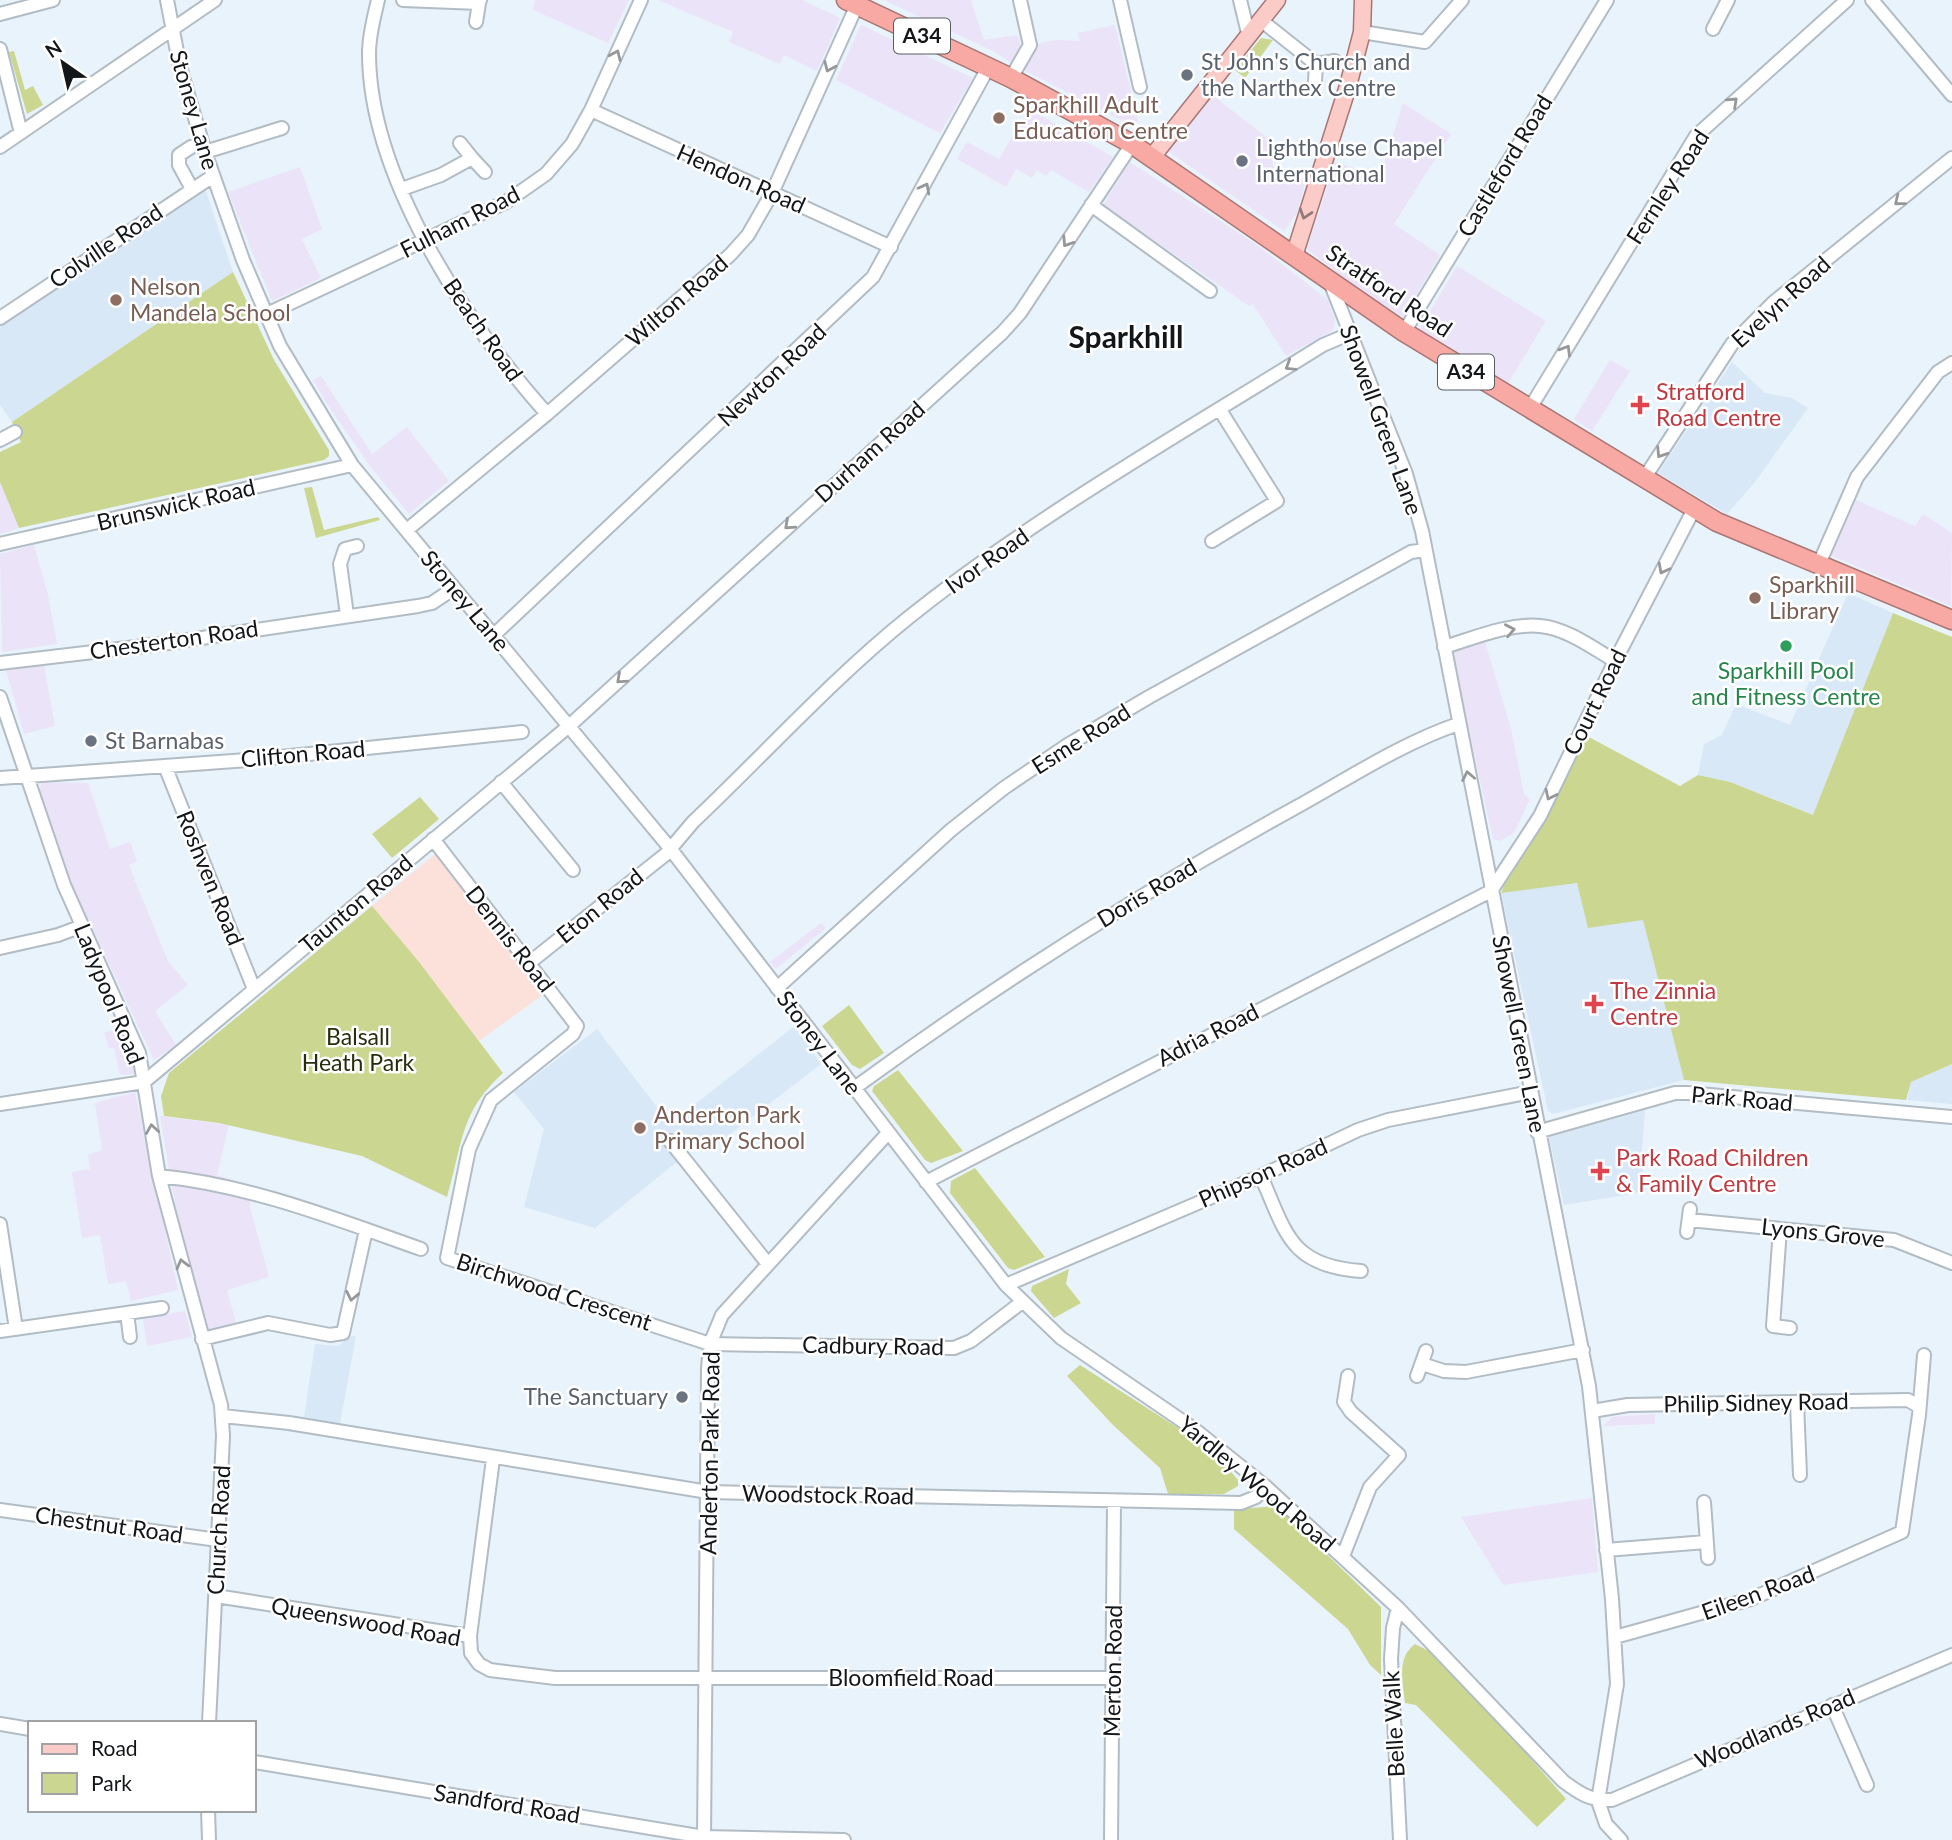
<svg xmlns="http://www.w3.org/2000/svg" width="1952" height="1840" font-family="Lato,sans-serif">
	<rect width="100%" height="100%" fill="#e9f3fb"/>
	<path fill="#ebe3f8" d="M 535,0 L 629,0 L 608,43 L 533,10 Z
		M 658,0 L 802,0 L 840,18 L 817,71 L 784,55 L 780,64 L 729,42 L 733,32 Z
		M 884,0 L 971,0 L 984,40 L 1018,35 L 1021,47 L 1056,40 L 1080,41 L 1078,33 L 1115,25 L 1138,121 L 1133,126 L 1012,64 L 995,52 Z
		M 861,25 L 973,78 L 940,133 L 836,80 Z
		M 1211,94 L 1270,140 L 1273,167 L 1306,180 L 1297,213 L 1284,231 L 1166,150 Z
		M 1403,103 L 1451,134 L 1394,224 L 1440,255 L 1403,317 L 1359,289 L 1307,249 L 1335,162 L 1376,175 L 1382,171 Z
		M 1029,109 L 1113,157 L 1089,192 L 1051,170 L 1046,176 L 1037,170 L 1032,178 L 1016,169 L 1006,187 L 957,159 L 967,142 L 999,159 Z
		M 1130,162 L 1257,245 L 1328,300 L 1335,321 L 1333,330 L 1286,356 L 1253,304 L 1249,306 L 1103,205 Z
		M 300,167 L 322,229 L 302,239 L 321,278 L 272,301 L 228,192 Z
		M 1457,266 L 1546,321 L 1507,385 L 1419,330 Z
		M 1610,360 L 1630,371 L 1592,431 L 1574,419 Z
		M 321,376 L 372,454 L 407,427 L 449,481 L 409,514 L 370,466 L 327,404 L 313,380 Z
		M 0,482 L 19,528 L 0,534 Z
		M 1856,500 L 1915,526 L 1923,514 L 1952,533 L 1951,606 L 1830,555 Z
		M 34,545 L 48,595 L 57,644 L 2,652 L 0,554 Z
		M 1485,642 L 1511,728 L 1524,794 L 1530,799 L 1514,833 L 1500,841 L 1493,839 L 1451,650 Z
		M 44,665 L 55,726 L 24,734 L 6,670 Z
		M 42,782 L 88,783 L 110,849 L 130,842 L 137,861 L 129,865 L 135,881 L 168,961 L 188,985 L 155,1011 L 176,1045 L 154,1060 L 67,874 L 39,791 Z
		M 821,923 L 826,928 L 776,969 L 770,962 Z
		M 122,1027 L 137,1070 L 136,1074 L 120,1075 L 114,1048 L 109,1048 L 104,1033 Z
		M 135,1092 L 178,1290 L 131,1301 L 126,1281 L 108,1284 L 100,1235 L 82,1238 L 72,1172 L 90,1169 L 88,1155 L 102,1150 L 95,1103 Z
		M 160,1116 L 229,1125 L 217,1175 L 250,1186 L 250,1207 L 269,1277 L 227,1290 L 236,1323 L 207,1331 L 181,1240 Z
		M 185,1311 L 192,1337 L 147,1346 L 143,1318 Z
		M 1655,1414 L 1655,1424 L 1603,1426 L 1612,1417 Z
		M 1592,1498 L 1598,1572 L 1503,1585 L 1461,1517 Z"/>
	<path fill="#fbe1da" d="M 435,854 L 544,994 L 479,1041 L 372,906 Z"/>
	<path fill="#d8e8f6" d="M 205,188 L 233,272 L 12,422 L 0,405 L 0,327 Z
		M 1732,362 L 1765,393 L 1792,398 L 1808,408 L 1755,482 L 1727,514 L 1658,473 Z
		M 1848,593 L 1893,613 L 1814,815 L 1730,782 L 1698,775 L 1704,744 L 1722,735 L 1736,704 L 1790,725 Z
		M 1572,881 L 1643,919 L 1684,1080 L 1553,1114 L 1548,1111 L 1501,893 Z
		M 792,1028 L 796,1028 L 821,1064 L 707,1152 L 700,1144 L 691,1150 L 677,1133 L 663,1143 L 678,1161 L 595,1228 L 524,1207 L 544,1129 L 514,1092 L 597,1029 L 670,1124 Z
		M 1952,1064 L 1952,1104 L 1907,1100 L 1911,1082 Z
		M 1645,1110 L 1642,1150 L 1644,1192 L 1564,1205 L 1549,1137 Z
		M 351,1336 L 356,1336 L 340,1424 L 304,1417 L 315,1344 L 338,1346 Z"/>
	<path fill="#cbd690" d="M 1261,38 L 1273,40 L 1245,78 L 1235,70 Z
		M 14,51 L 25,90 L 33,86 L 43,105 L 27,114 L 9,52 Z
		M 233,272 L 274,360 L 329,450 L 329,456 L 324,460 L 19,528 L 0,482 L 0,452 L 21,442 L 12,422 Z
		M 312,487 L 324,530 L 378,517 L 380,520 L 316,538 L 304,488 Z
		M 1893,613 L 1952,637 L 1952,1064 L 1911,1082 L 1906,1100 L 1684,1080 L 1643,920 L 1588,928 L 1577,883 L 1501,893 L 1505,883 L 1587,736 L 1680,786 L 1698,775 L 1730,782 L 1813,815 Z
		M 420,797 L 439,819 L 392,858 L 372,834 Z
		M 372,906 L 419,962 L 503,1073 C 459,1113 463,1144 447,1197 L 362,1156 L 219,1123 L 164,1116 L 161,1096 L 169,1073 Z
		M 849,1005 L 884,1053 L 860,1069 L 852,1065 L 822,1026 Z
		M 898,1070 L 963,1151 L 931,1163 L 925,1160 L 872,1091 L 874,1086 Z
		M 975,1168 L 1045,1257 L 1014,1270 L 1008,1268 L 950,1193 L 951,1181 Z
		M 1069,1269 L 1066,1284 L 1081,1303 L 1054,1318 L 1031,1291 L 1032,1286 Z
		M 1080,1365 L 1186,1433 L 1232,1473 L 1238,1480 L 1238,1486 L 1224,1494 L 1168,1494 L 1160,1468 L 1114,1426 L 1067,1376 Z
		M 1274,1503 L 1381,1607 L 1381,1675 L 1370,1665 L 1348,1629 L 1234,1529 L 1234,1509 L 1265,1507 Z
		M 1415,1644 L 1429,1651 L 1503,1727 L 1566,1799 L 1537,1827 L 1416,1705 L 1405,1703 C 1403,1682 1396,1658 1415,1644 Z"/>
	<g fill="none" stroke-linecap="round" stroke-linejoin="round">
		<defs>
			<path id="minor" d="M 167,0 L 180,67 L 205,152 L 243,260 L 280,346 L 352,465 L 669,847 L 1006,1285 L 1061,1338 L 1194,1429 L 1265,1486 L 1398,1608 L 1563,1781 C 1580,1794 1591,1801 1612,1800 L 1952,1655
				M 378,0 C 374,17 369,35 369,53 C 369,177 467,324 547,414
				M 403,0 L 479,3 L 480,0
				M 1120,0 L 1140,87
				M 1240,0 L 1249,37
				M 1872,0 L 1952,95
				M 0,14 L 53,0
				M 1262,21 L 1316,64
				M 476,22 L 479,3
				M 1713,29 L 1728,0
				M 1362,32 L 1425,42 L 1462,0
				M 0,49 L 21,133
				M 1011,78 L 1030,45 L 1020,0
				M 1315,81 L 1316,64 L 1335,61
				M 591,110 L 891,247
				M 0,147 L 215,0
				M 191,147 L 179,155 L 179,165 L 192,189
				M 205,152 L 282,128
				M 472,158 L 485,172
				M 402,189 L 441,175 L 472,158 L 460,143
				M 1091,205 L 1210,291
				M 1330,282 L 1406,474 L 1422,531 L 1589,1386 L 1612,1599 L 1617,1684 L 1598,1801
				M 267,314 L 506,202 L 546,174 L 572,144 L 591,110 L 641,0
				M 0,318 L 213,176
				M 1404,332 L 1607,0
				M 1530,408 L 1696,136 L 1847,0
				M 0,440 L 15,432
				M 1645,477 L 1732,344 L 1774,302 L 1952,158
				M 408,529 L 547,414 L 730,255 L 748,235 L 772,193 L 857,5
				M 1212,541 L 1277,501 L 1220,410
				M 0,544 L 352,465
				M 1818,566 L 1857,477 L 1938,372 L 1952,363
				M 347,615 L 340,564 L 345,549 L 357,546
				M 495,634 L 873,277 L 988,68
				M 1444,647 C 1474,638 1509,623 1540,626 C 1566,628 1593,648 1615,661
				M 0,663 L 161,644 L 418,606 L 432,603 L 453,589
				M 0,697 L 64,885 L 139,1053 L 159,1176 L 221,1405 L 223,1436 L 209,1723
				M 165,766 L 254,989
				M 0,778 L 261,759 L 522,732
				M 501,782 L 573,870
				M 433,839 L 577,1026 L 573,1034 L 491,1100 L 469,1149 L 447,1258 L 710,1344 L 954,1348 L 971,1341 L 1022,1302
				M 0,948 L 58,935 L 82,926
				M 529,963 L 666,854 L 693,822 C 764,755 831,680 908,618 C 1035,516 1184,432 1323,345 L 1349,334
				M 777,988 L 951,830 L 1004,788 L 1066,746 L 1149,697 L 1411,552 L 1425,550
				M 144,1082 L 569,726 L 1002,333 L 1020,313 L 1132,144
				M 853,1089 C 994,986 1140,893 1293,809 C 1346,780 1400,744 1458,724
				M 0,1104 L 144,1082
				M 1537,1132 L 1675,1093 L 1688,1093 L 1952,1117
				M 670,1141 L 768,1264
				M 159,1176 C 250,1185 336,1219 421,1249
				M 1261,1176 C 1286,1233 1290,1266 1361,1271
				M 926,1182 L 1491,891 L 1540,816 L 1615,661 L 1694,509
				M 1689,1220 L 1894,1240 L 1952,1263
				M 0,1224 L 16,1329
				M 1780,1229 L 1773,1326 L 1790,1328
				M 1687,1232 L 1690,1209
				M 1006,1285 L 1261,1176 L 1358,1130 L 1388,1120 L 1531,1092
				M 127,1313 L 130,1337
				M 0,1331 L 162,1308
				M 202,1339 L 268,1323 L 330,1335 L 343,1333 L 366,1230
				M 1422,1364 L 1444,1371 L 1466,1372 L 1583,1350
				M 1417,1376 L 1426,1351
				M 1797,1403 L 1800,1475
				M 1592,1411 L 1628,1405 L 1908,1400 L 1918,1406
				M 223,1416 L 289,1423 L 708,1492 L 1241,1503 L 1256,1497 L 1265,1486
				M 1704,1502 L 1708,1558
				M 0,1510 L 218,1540
				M 1606,1550 L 1706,1542
				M 1343,1556 L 1370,1487 L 1399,1455 L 1351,1412 L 1344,1402 L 1348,1376
				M 216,1596 L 470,1636 L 471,1653 L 479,1664 L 490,1670 L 555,1678 L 1114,1678
				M 1398,1608 L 1393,1628 L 1391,1659 L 1400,1840
				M 470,1636 L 493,1459
				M 1615,1637 L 1751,1599 L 1902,1532 L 1919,1415 L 1924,1355
				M 1832,1705 L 1867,1785
				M 0,1724 L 30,1729
				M 254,1762 L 704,1837 L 844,1840
				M 1598,1801 L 1606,1824 L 1621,1840
				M 208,1810 L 209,1840
				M 704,1840 L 708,1369 L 710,1344 L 722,1315 L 888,1133
				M 1111,1840 L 1114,1502"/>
			<path id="major" d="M 1152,157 L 1277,0
				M 1294,256 L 1348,86 L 1362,32 L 1363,0"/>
			<path id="highway" d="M 846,0 L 1011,78 L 1132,144 L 1404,332 L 1717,522 L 1952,620"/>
		</defs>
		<use href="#minor" stroke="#b2bcc4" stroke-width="16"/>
		<use href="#major" stroke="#a87674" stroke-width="19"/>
		<use href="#highway" stroke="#a87674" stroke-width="21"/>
		<use href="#minor" stroke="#fff" stroke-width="12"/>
		<use href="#major" stroke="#fbcbc8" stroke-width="16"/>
		<use href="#highway" stroke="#f8a9a4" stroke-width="18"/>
	</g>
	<defs><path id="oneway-chevron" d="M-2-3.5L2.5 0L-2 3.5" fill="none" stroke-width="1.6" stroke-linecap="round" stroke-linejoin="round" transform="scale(1.75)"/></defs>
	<g stroke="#959798">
		<use href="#oneway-chevron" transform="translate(616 55) rotate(-66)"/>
		<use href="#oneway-chevron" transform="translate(829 67) rotate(114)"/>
		<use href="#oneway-chevron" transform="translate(1733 102) rotate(-43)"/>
		<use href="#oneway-chevron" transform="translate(925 188) rotate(-62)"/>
		<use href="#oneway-chevron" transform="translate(1899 201) rotate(141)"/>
		<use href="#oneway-chevron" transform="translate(1067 242) rotate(123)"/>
		<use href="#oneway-chevron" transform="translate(1566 350) rotate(-59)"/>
		<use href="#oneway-chevron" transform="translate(1290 366) rotate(148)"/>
		<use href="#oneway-chevron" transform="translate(1661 453) rotate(123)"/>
		<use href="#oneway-chevron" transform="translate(789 525) rotate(138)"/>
		<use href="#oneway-chevron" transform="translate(1663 569) rotate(118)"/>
		<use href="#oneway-chevron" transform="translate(1510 630) rotate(-11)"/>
		<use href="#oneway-chevron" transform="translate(621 679) rotate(138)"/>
		<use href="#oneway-chevron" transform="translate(1468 776) rotate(-101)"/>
		<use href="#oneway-chevron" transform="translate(1550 795) rotate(116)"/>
		<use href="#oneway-chevron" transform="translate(152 1129) rotate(-99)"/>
		<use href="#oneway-chevron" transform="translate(182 1264) rotate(-105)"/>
		<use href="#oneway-chevron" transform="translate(352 1296) rotate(102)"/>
	</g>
	<use stroke="#937a7a" href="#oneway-chevron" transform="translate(1305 214) rotate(108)"/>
	<g fill="#6b7280" stroke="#fff" stroke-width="2.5">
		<circle cx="1187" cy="75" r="7"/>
		<circle cx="1242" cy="161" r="7"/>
		<circle cx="91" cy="741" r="7"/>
		<circle cx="682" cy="1397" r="7"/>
	</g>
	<g fill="#8d6e63" stroke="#fff" stroke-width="2.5">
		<circle cx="999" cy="118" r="7"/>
		<circle cx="116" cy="300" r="7"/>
		<circle cx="1755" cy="598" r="7"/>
		<circle cx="640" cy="1128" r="7"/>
	</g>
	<g fill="#e0444e" stroke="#fff" stroke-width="2.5">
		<path d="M1636.5 394.5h7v7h7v7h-7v7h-7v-7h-7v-7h7z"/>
		<path d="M1590.5 993.5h7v7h7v7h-7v7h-7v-7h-7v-7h7z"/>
		<path d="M1596.5 1160.5h7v7h7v7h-7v7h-7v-7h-7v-7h7z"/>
	</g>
	<circle fill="#2e9e5b" stroke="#fff" stroke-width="2.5" cx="1786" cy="646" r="7"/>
	<g text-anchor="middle" stroke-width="5" stroke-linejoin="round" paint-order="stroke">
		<g fill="#fff" stroke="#5a5d5f" stroke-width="2">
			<rect x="894" y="18.5" width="56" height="35" rx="5"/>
			<rect x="1438" y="354.5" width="56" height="35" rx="5"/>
		</g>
		<g font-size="21" font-weight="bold" fill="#14171a">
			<text x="922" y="43">A34</text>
			<text x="1466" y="379">A34</text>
		</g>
		<g font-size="23" fill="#5b616d" stroke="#fff" text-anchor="start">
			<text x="1201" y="70">St John's Church and<tspan x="1201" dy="26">the Narthex Centre</tspan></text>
			<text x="1256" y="156">Lighthouse Chapel<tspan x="1256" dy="26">International</tspan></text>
			<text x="105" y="749">St Barnabas</text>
			<text x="668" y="1405" text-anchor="end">The Sanctuary</text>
		</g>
		<g font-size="23" fill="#785e54" stroke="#fff" text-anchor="start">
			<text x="1013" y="113">Sparkhill Adult<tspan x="1013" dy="26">Education Centre</tspan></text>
			<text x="130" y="295">Nelson<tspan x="130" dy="26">Mandela School</tspan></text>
			<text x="1769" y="593">Sparkhill<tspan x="1769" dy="26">Library</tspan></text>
			<text x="654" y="1123">Anderton Park<tspan x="654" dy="26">Primary School</tspan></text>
		</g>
		<g font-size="23" fill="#14171a" stroke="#fff">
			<text transform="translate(194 110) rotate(74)" y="8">Stoney Lane</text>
			<text transform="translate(1505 166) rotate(-59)" y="8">Castleford Road</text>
			<text transform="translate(741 179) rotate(24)" y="8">Hendon Road</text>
			<text transform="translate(1668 187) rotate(-57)" y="8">Fernley Road</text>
			<text transform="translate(460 222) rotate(-27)" y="8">Fulham Road</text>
			<text transform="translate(106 246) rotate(-34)" y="8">Colville Road</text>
			<text transform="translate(1389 291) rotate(34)" y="8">Stratford Road</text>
			<text transform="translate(677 301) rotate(-41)" y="8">Wilton Road</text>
			<text transform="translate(1781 302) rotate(-42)" y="8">Evelyn Road</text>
			<text transform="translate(483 330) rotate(55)" y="8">Beach Road</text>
			<text transform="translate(772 375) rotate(-43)" y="8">Newton Road</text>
			<text transform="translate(1381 420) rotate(70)" y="8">Showell Green Lane</text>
			<text transform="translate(870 452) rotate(-42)" y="8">Durham Road</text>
			<text transform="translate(176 505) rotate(-13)" y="8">Brunswick Road</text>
			<text transform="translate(987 561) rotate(-35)" y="8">Ivor Road</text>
			<text transform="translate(465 601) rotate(50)" y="8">Stoney Lane</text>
			<text transform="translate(174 640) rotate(-8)" y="8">Chesterton Road</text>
			<text transform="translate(1595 702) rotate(-64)" y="8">Court Road</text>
			<text transform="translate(1081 739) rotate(-32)" y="8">Esme Road</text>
			<text transform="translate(303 754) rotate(-5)" y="8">Clifton Road</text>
			<text transform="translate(210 878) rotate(68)" y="8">Roshven Road</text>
			<text transform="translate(1147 893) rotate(-31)" y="8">Doris Road</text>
			<text transform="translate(356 904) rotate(-40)" y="8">Taunton Road</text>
			<text transform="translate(600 906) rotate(-39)" y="8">Eton Road</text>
			<text transform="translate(510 939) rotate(52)" y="8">Dennis Road</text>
			<text transform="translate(109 994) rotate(68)" y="8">Ladypool Road</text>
			<text transform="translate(1519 1034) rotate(79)" y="8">Showell Green Lane</text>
			<text transform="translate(1208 1035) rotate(-27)" y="8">Adria Road</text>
			<text transform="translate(819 1043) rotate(53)" y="8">Stoney Lane</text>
			<text transform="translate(1742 1099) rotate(5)" y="8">Park Road</text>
			<text transform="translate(1263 1173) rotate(-24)" y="8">Phipson Road</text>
			<text transform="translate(1823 1233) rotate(6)" y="8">Lyons Grove</text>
			<text transform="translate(554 1292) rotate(18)" y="8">Birchwood Crescent</text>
			<text transform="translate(873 1346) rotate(1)" y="8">Cadbury Road</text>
			<text transform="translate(1756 1403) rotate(-1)" y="8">Philip Sidney Road</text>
			<text transform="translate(710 1453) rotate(-89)" y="8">Anderton Park Road</text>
			<text transform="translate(1257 1484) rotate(40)" y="8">Yardley Wood Road</text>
			<text transform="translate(828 1495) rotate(1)" y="8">Woodstock Road</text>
			<text transform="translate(109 1525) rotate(8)" y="8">Chestnut Road</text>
			<text transform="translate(219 1530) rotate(-87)" y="8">Church Road</text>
			<text transform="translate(1758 1593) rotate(-20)" y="8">Eileen Road</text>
			<text transform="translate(366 1622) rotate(10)" y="8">Queenswood Road</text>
			<text transform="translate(1113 1671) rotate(-89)" y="8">Merton Road</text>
			<text x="911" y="1686">Bloomfield Road</text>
			<text transform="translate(1394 1724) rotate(-93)" y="8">Belle Walk</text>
			<text transform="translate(1775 1729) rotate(-23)" y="8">Woodlands Road</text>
			<text transform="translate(507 1804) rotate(9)" y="8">Sandford Road</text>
		</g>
		<g font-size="23" fill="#be3a42" stroke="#fff" text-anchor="start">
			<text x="1656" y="400">Stratford<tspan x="1656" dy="26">Road Centre</tspan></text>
			<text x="1610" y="999">The Zinnia<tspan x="1610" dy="26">Centre</tspan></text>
			<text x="1616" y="1166">Park Road Children<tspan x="1616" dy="26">&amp; Family Centre</tspan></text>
		</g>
		<g font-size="23" fill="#27864d" stroke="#fff">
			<text x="1786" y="679">Sparkhill Pool<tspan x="1786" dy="26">and Fitness Centre</tspan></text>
		</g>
		<g font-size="23" fill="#292d0d" stroke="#fff">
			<text x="358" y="1045">Balsall<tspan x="358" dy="26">Heath Park</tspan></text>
		</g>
		<g font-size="30" font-weight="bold" fill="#14171a" stroke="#fff">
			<text x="1126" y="348">Sparkhill</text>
		</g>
	</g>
	<rect x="28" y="1721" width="228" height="91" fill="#ffffff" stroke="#a1a2a3" stroke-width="2"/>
	<rect x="42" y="1744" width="35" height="10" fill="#fbcbc8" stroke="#a1a2a3" stroke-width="2"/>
	<text x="91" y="1756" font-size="21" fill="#14171a">Road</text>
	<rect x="42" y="1773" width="35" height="21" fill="#cbd690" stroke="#a1a2a3" stroke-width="2"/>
	<text x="91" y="1791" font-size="21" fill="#14171a">Park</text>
	<g transform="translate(63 63) rotate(326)" stroke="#ffffff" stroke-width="5" paint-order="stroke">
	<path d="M0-5L12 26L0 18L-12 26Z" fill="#14171a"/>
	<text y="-10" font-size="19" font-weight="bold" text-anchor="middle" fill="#14171a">N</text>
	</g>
</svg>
